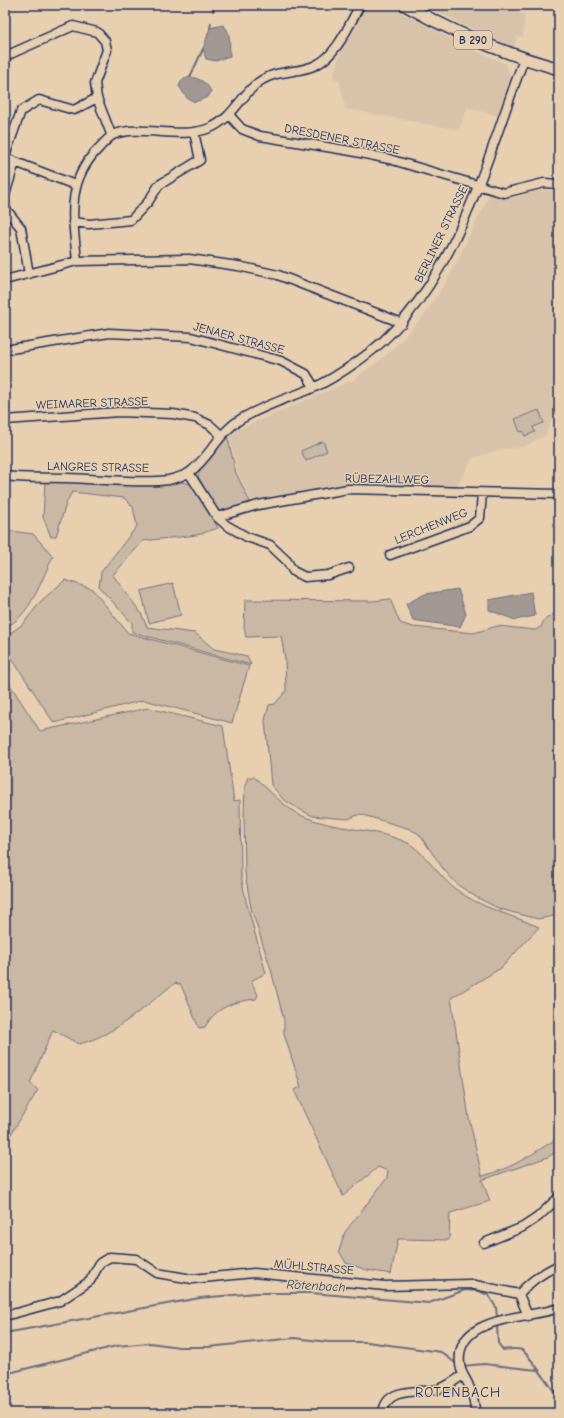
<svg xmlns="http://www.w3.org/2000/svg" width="564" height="1418" font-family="'Comic Neue',sans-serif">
	<rect width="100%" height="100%" fill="#e7cfb0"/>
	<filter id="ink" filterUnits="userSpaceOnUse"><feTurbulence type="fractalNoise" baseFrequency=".025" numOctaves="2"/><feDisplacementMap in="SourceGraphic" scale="8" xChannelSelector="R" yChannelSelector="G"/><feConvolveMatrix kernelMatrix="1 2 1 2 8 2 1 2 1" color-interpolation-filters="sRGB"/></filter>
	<g filter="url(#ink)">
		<path fill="#d8c3aa" d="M 366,5 L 387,5 L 463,45 L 506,64 L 510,76 L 499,116 L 467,108 L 459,130 L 346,109 L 339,80 L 333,77 L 342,47 Z
			M 426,5 L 495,5 L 525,15 L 523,37 L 517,36 L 514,48 L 465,26 Z
			M 559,190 L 559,371 L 552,387 L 553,417 L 546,435 L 523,447 L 502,449 L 473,458 L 456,488 L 348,484 L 251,500 L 238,474 L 229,433 L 353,380 L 388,354 L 423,317 L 448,279 L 490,194 L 504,198 L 519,196 L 537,191 Z"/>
		<path fill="#cab7a4" stroke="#727381" d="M 539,410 L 544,423 L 533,427 L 535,432 L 525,436 L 523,431 L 520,432 L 515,419 Z
			M 227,434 L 236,473 L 251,504 L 218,512 L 198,476 L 202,466 Z
			M 323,441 L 327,451 L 306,461 L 301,451 Z
			M 45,481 L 177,481 L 191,484 L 218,528 L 197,535 L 143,541 L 113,575 L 141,613 L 147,627 L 195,633 L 214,649 L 247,656 L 251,665 L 132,632 L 132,623 L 99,587 L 101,572 L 137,526 L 133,507 L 124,498 L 72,492 L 67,501 L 56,536 L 51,537 L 43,517 Z
			M 5,530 L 33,534 L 53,556 C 43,577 29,619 5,627 Z
			M 65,580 L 92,589 L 128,633 L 249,666 L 232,723 L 144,700 L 54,723 L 5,648 L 5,637 L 23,624 L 41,601 Z
			M 173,583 L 181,615 L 149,623 L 141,591 Z
			M 390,599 L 400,623 L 413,627 L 474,633 L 497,626 L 535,630 L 541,627 L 544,620 L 559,611 L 559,915 L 538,919 L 500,909 L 476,897 L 458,885 L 444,870 L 419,834 L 410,829 L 360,814 L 348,819 L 313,816 L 297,808 L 283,799 L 271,785 L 265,720 L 269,705 L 275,704 L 286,691 L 285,659 L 281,636 L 246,637 L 244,628 L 245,600 L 373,601 Z
			M 5,677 L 40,731 L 148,708 L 223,726 L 234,801 L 240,800 L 241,875 L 246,901 L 266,973 L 251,981 L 258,995 L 256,999 C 235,1001 216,1007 205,1027 L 199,1028 L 181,985 L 175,983 C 146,1005 116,1035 79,1044 L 53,1030 L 30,1083 L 38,1090 L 5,1144 Z
			M 248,777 L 254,777 C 268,789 284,807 300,815 C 335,831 374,827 408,843 C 422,850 440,877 454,888 C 479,908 510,914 539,927 L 501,968 L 451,998 L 469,1118 L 482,1176 C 510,1170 536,1152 559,1137 L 559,1150 L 548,1157 L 482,1180 L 490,1201 L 450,1213 L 449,1240 L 398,1239 L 391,1274 L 367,1270 L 346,1263 L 339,1251 L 345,1232 L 387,1178 L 388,1171 L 378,1167 L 343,1196 L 294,1090 L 301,1087 L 284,1034 L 284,1020 L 270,966 L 251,908 L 245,873 L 244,814 L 245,785 Z"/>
		<path fill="#a19894" stroke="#6b6e7e" d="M 223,25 C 232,32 229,45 230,56 L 216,61 L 206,59 L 203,49 L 210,28 Z
			M 190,77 C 199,78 208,83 211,92 L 208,97 L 195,102 L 187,98 L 179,86 L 182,80 Z
			M 458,589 L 466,614 L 460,627 L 413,620 L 406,604 L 425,594 Z
			M 531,592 L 535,616 L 515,620 L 489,610 L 489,600 Z"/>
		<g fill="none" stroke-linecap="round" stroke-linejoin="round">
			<path stroke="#6b6e7e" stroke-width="2" d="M 213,5 L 213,11
				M 210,28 L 211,23
				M 190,77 L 203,49
				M 497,1325 L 498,1343 L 503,1350 C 510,1349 516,1348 522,1350 C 528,1353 552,1389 559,1398
				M 5,1333 L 200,1298 L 256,1293 L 311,1293 L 429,1303 L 465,1290 L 479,1291 L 488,1295 L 496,1307 L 497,1318
				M 462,1366 L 484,1364 L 537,1370
				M 5,1374 L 116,1346 L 150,1343 L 179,1347 L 208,1347 L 294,1338 L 328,1342 L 367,1342 L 441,1352 L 458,1365"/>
			<defs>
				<path id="minor" d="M 5,60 L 8,55 L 73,26 L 97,32 L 105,41 L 107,50 L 95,83 L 97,98 L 111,134
					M 230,116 L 242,129 L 260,136 L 351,151 L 389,159 L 504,193 L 544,183 L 559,184
					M 5,156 L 21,111 L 39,100 L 74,110 L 97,98
					M 5,158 L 75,185
					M 5,195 L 15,162
					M 5,208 L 21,228 L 29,274
					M 73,222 L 89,224 L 131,220 L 148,202 L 159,185 L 200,160 L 194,132
					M 77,261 C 73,218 65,182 99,148 C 110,136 112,133 129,131 C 156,129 185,138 210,128 C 231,119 238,101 254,86 C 273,68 295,75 316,65 C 337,55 349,25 360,5
					M 5,280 L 77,261 L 189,259 L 238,266 L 278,275 L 402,323
					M 5,350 L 109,333 L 191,337 L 281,361 L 306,374 L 314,387
					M 5,420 L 119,412 L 173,414 L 195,418 L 210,425 L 221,435
					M 189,473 L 217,517 L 226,525 L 247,537 L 270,545 L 287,561 L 293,571 L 305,577 L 328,575 L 349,568
					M 5,476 C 26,479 47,477 68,478 C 98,479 141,484 169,480 C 176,478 184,476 190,472 C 210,457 219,432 241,419 C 264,405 289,398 313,388 C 329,381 344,371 358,361 C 453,296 485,162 524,59
					M 217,517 L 258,505 L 348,489 L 559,494
					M 390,555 L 470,526 L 480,518 L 482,493
					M 484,1243 L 523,1227 L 538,1217 L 559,1197
					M 519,1294 C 530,1281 544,1272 559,1265
					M 519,1294 L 528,1316
					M 5,1316 L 60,1301 L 90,1281 L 100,1263 L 110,1257 L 136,1259 L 157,1273 L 192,1279 L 254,1273 L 385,1286 L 470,1284 L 519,1294
					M 383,1413 C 386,1385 420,1394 439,1389 C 448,1386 456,1380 463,1375
					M 475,1413 C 475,1404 473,1395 469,1386 C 466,1378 460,1372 460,1364 C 454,1315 528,1319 559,1308"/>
				<path id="major" d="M 405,5 C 454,33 505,54 559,69"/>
			</defs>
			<use href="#minor" stroke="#1b2f5e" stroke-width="11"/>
			<use href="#major" stroke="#1b2f5e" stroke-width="14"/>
			<use href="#minor" stroke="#e7cfb0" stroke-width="8"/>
			<use href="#major" stroke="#e7cfb0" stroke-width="11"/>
		</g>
	</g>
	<g text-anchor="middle" stroke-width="3" stroke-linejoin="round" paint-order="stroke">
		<rect fill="#e7cfb0" stroke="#585f77" stroke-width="1" x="454" y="31" width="38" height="18" rx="3"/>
		<g font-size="11" font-weight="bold" fill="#1b2f5e">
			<text x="473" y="44">B 290</text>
		</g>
		<g font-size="12" fill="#1b2f5e" stroke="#e7cfb0">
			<text transform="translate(342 139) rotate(11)" y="4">DRESDENER STRASSE</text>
			<text transform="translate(441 234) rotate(-64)" y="4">BERLINER STRASSE</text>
			<text transform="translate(239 338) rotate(15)" y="4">JENAER STRASSE</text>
			<text transform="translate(92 403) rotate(-2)" y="4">WEIMARER STRASSE</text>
			<text transform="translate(98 467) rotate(1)" y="4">LANGRES STRASSE</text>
			<text transform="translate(387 479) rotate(1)" y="4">RÜBEZAHLWEG</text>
			<text transform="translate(431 526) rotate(-22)" y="4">LERCHENWEG</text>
			<text transform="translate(314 1267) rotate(5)" y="4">MÜHLSTRASSE</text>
		</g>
		<g font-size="13" font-style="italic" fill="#2f3f66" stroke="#e7cfb0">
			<text transform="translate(316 1285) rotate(3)" y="5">Rotenbach</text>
		</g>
		<g font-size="14" letter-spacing="1" fill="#1b2f5e" stroke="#e7cfb0">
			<text x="458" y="1397">ROTENBACH</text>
		</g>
	</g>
	<rect width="564" height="1418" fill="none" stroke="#e7cfb0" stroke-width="20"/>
	<rect x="10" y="10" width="544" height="1398" fill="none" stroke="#1b2f5e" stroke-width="1.5" filter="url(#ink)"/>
</svg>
